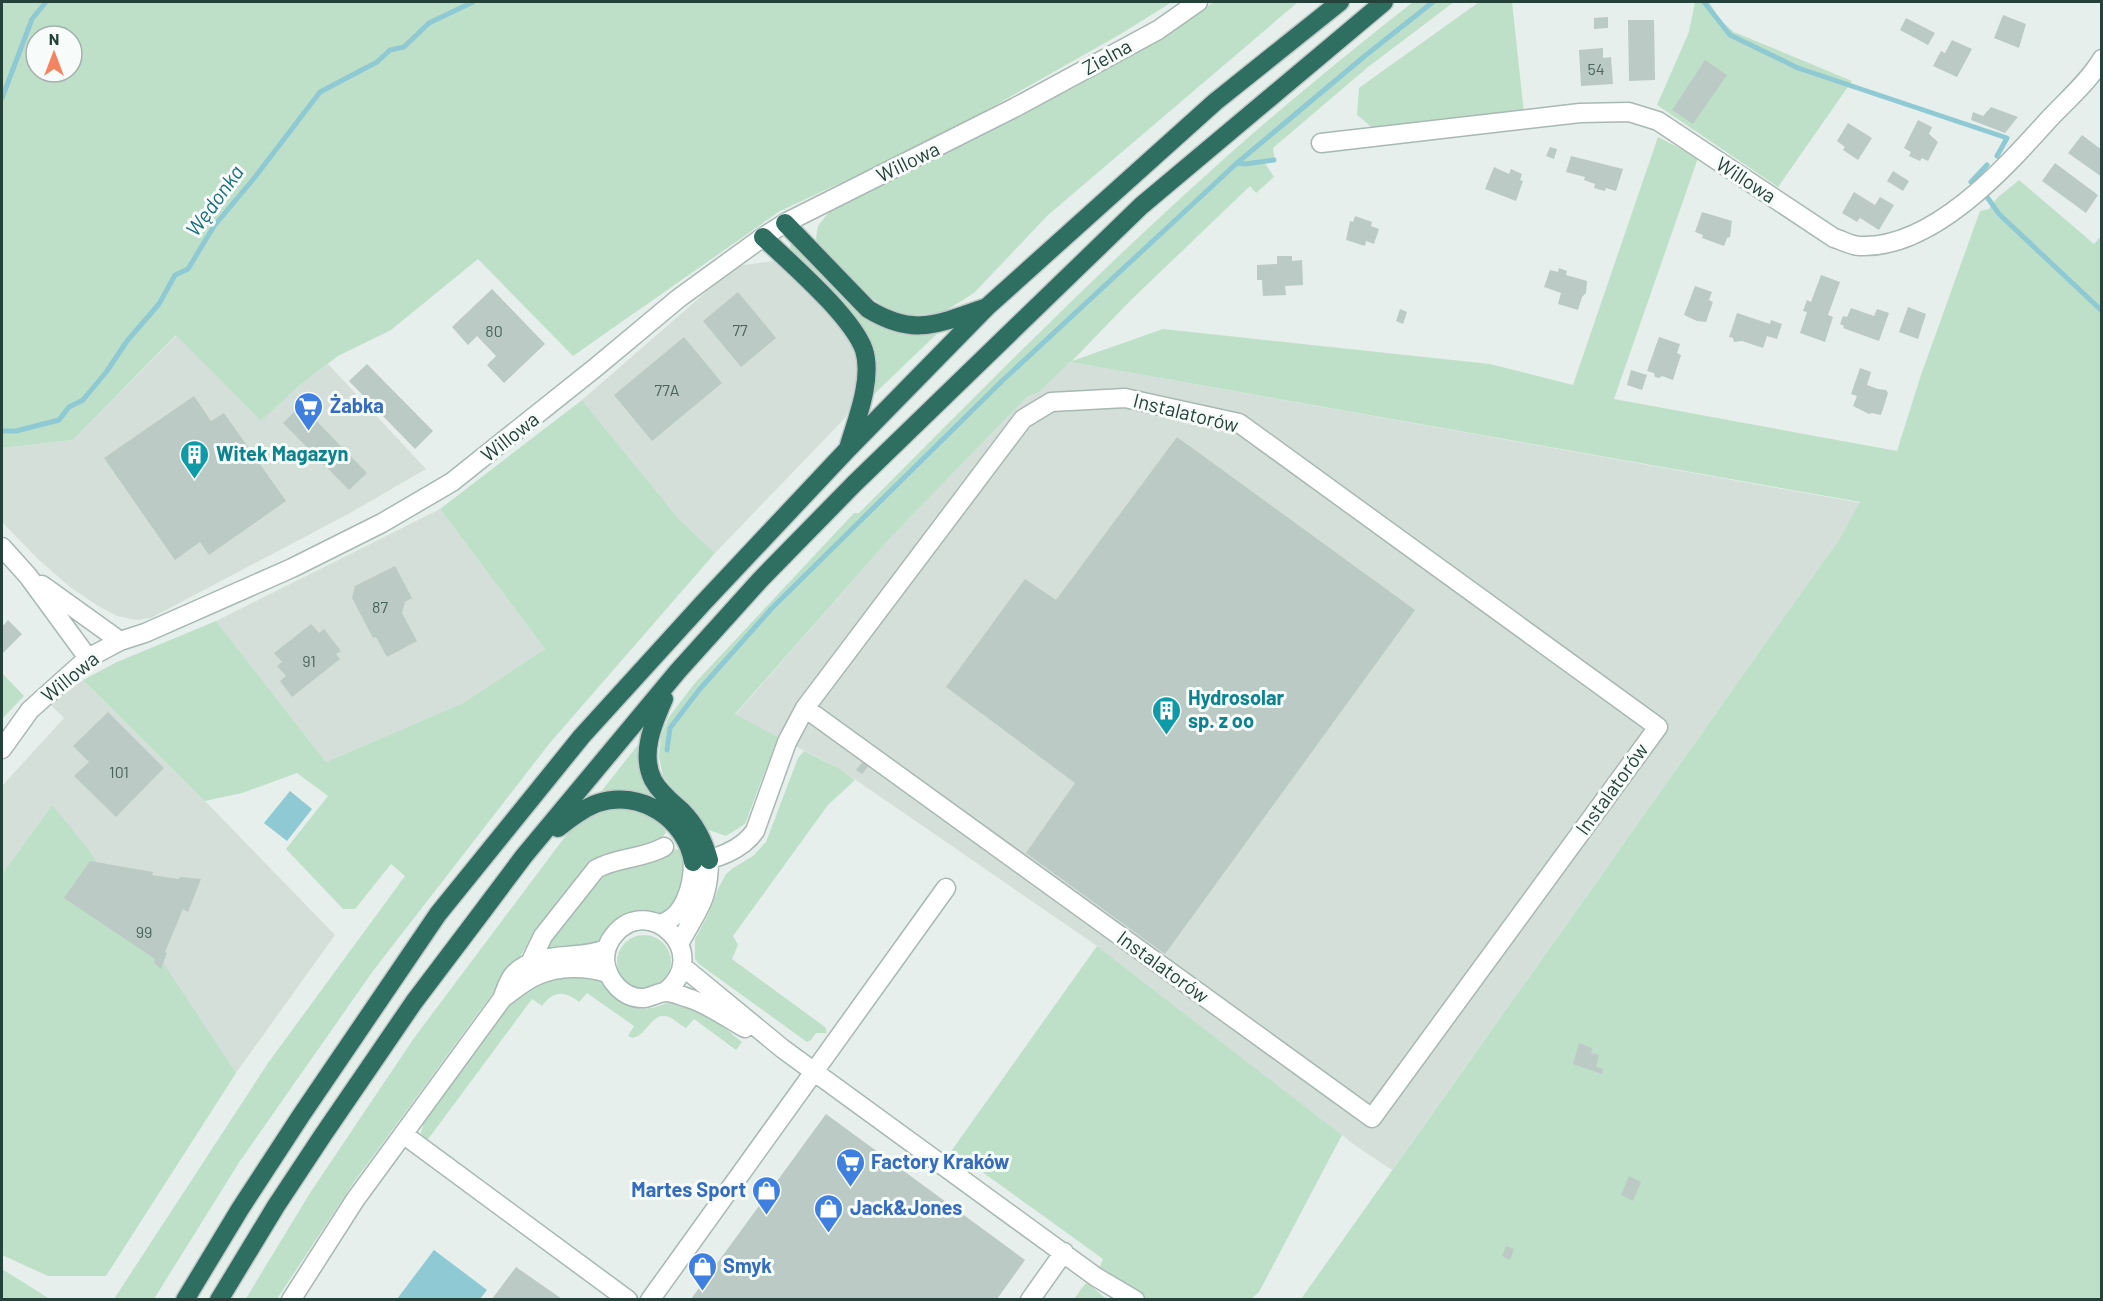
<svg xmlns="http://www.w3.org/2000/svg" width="2103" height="1301" font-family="Barlow,sans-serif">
	<rect width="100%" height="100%" fill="#e6efeb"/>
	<path fill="#d4dfda" d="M 773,261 L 795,277 L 842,323 L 857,353 L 859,388 L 845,418 L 715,553 L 679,519 L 582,400 L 736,266 Z
		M 177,335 L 261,421 L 300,385 L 328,364 L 426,469 L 350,513 L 151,618 L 137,620 L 117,616 L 98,606 L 70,587 L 39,560 L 2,522 L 2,448 L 73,440 Z
		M 1070,362 L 1861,503 L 1840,538 L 1392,1170 L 1356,1146 L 1097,946 L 840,769 L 735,715 L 892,536 L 1027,397 L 1039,392 Z
		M 440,509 L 545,649 L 463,703 L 326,762 L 216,621 Z
		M 83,680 L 205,801 L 335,935 L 236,1073 L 152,970 L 52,805 L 2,874 L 2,786 L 64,718 L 50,704 Z"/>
	<path fill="#bfe0c8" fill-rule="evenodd" d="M 2,2 L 1172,2 L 1119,35 L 939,137 L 780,211 L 573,356 L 478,259 L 391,330 L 338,356 L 300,385 L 261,421 L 176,335 L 73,440 L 2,448 ZM 36,36 L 72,36 L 72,72 L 36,72 Z
		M 1214,2 L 1298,2 L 1048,215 L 974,293 L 942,313 L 899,316 L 852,285 L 819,250 L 816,238 L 818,226 L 829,212 L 1139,49 Z
		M 1413,2 L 1454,2 L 1368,67 L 1273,148 L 1275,162 L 1265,163 L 1274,177 L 1256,193 L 1250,186 L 1130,301 L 1072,361 L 1163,329 L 1490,364 L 1573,385 L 1658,137 L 1698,158 L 1614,399 L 1897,451 L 1921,375 L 1980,211 L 1989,209 L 1997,198 L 2019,180 L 2094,244 L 2101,236 L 2101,1299 L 1301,1299 L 1840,538 L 1860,502 L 1070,362 L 1039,392 L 1027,397 L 892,536 L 735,714 L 778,737 L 745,824 L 726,836 L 706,829 L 694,809 L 675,792 L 663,776 L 659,757 L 661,736 L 669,717 L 694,684 L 854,513 L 859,513 C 972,400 1085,284 1204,177 C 1271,116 1342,58 1413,2 Z
		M 1479,2 L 1512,2 L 1524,113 L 1375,130 L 1357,115 L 1359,88 Z
		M 1695,2 L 1709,2 L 1721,21 L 1734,32 L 1852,81 L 1778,187 L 1657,105 L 1689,32 Z
		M 790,244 L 794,244 L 862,312 L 941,330 L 870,398 L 872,360 L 791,252 Z
		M 582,400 L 679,519 L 715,553 L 549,744 L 373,971 L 240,1161 L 154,1299 L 114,1299 L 268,1063 L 405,876 L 391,864 L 355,909 L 343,909 L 286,849 L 328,796 L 297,773 L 242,793 L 205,801 L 83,680 L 117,662 L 216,621 L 326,762 L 463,703 L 545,649 L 440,509 Z
		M 2,673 L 24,696 L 2,719 Z
		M 641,741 L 643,771 L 656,799 C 634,792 623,791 600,793 Z
		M 804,751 L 840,769 L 855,780 L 828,805 L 733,936 L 738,945 L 732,959 L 825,1027 L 827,1033 L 816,1033 L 811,1040 L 807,1042 L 699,964 L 695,959 L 695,939 L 708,915 L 718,889 L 726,874 L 733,868 L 753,856 L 766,842 L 798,758 Z
		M 52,805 L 86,846 L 236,1073 L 106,1276 L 48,1276 L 2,1255 L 2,874 Z
		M 612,806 C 633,810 658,809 666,833 L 655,844 L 594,860 L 537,933 L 354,1182 L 277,1299 L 245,1300 L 310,1193 L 414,1038 L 579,818 Z
		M 672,849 L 681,850 L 685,866 L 681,894 L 666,913 L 653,915 L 605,936 L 588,947 L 549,949 L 545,942 L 595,877 Z
		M617 962a27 27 0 1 1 54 0a27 27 0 1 1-54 0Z
		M 1097,946 L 1342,1135 L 1259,1292 L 1250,1300 L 1146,1299 L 1100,1267 L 1103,1259 L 952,1150 Z
		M 554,976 L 597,977 C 616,995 626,1014 656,1007 C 665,1004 674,999 684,1002 C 700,1006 728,1031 742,1042 L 736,1050 L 694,1019 L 686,1028 C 680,1025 675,1020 669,1017 C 653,1010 647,1035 633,1038 L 628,1036 L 634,1026 L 587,993 L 579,1002 C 565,991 554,990 542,1006 L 532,999 L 426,1142 L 421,1133 L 424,1121 L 520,992 Z
		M 2,1269 L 50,1299 L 2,1299 Z
		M 1088,1283 L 1106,1299 L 1074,1299 L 1085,1284 Z"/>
	<path fill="#8ec9d4" d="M 290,791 L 312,809 L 287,841 L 264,823 Z
		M 434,1250 L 487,1290 L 480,1299 L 397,1299 Z"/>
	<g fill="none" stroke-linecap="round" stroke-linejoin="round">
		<path stroke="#8ec9d4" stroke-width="5" d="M 1704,2 L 1730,35 L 1798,68 L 2007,138 L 1997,156
			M 2,98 L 32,19 L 46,2
			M 1237,163 L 1245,164 L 1274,160
			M 1971,182 L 1987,165
			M 1987,197 L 1999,214 L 2102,311
			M 2,431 L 16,431 L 59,420 L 69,407 L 83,400 L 107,371 L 127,341 L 159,304 L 175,275 L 188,269 L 214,226 L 255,177 L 320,92 L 377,62 L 390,50 L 404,47 L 429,23 L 473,2
			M 667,750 L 670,728 L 699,690 L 772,608 L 1002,381 L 1237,163 L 1366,55 L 1433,2"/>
	</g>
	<path fill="#bbcac4" d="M 2003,15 L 2026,24 L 2019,48 L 1994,38 Z
		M 1608,17 L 1608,28 L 1594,29 L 1594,18 Z
		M 1906,18 L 1935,33 L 1928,45 L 1900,30 Z
		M 1628,20 L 1654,20 L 1655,80 L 1629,81 Z
		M 1952,40 L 1972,49 L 1957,77 L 1933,66 L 1941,51 L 1945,53 Z
		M 1603,48 L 1603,58 L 1611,57 L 1613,84 L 1581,86 L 1579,50 Z
		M 1705,60 L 1727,75 L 1693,124 L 1672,110 Z
		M 1991,107 L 2018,117 L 2005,133 L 1971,120 L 1973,112 L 1983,116 Z
		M 1918,120 L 1932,127 L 1929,134 L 1938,142 L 1928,161 L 1922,158 L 1920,161 L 1909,156 L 1911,152 L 1904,148 Z
		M 1848,123 L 1872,138 L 1858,160 L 1843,150 L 1845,147 L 1837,141 Z
		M 2082,135 L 2102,150 L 2102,177 L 2068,153 Z
		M 1550,147 L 1557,149 L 1554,159 L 1546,156 Z
		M 1571,156 L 1623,169 L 1616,191 L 1606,188 L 1605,191 L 1594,188 L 1595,184 L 1584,180 L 1585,177 L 1566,172 Z
		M 2055,163 L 2098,195 L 2086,213 L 2042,181 Z
		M 1494,167 L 1509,174 L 1511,169 L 1522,174 L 1520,180 L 1523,181 L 1516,201 L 1485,189 Z
		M 1893,171 L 1909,181 L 1903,191 L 1887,181 Z
		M 1854,192 L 1875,205 L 1880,197 L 1894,205 L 1879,230 L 1860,218 L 1857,222 L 1842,213 Z
		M 1702,212 L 1732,221 L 1730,237 L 1727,238 L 1724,246 L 1702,238 L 1703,235 L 1695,232 Z
		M 1355,216 L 1372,222 L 1371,226 L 1379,229 L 1374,244 L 1366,241 L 1365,246 L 1346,240 L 1350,221 L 1353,222 Z
		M 1277,256 L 1292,256 L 1292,261 L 1302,260 L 1303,285 L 1285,286 L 1286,295 L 1263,296 L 1262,280 L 1257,280 L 1257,265 L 1277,264 Z
		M 1559,268 L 1567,271 L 1566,275 L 1587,281 L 1586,293 L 1582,297 L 1578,310 L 1558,304 L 1561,293 L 1544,287 L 1550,270 L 1558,272 Z
		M 1821,275 L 1840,282 L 1828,315 L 1833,317 L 1825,342 L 1800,333 L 1807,312 L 1803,311 L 1807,300 L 1811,302 Z
		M 1695,286 L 1712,292 L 1709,300 L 1713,302 L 1706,322 L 1697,321 L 1684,315 Z
		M 492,289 L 545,344 L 504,383 L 487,365 L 496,356 L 477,336 L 468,345 L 452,327 Z
		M 738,292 L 776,338 L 741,367 L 703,321 Z
		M 1908,307 L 1926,314 L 1918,339 L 1899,332 Z
		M 1851,308 L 1874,316 L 1877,309 L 1889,313 L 1879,341 L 1843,328 L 1844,326 L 1840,324 L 1843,316 L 1847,317 Z
		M 1400,309 L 1407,312 L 1403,324 L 1396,321 Z
		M 1737,313 L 1770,324 L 1771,320 L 1782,324 L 1777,339 L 1767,336 L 1763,348 L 1742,341 L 1734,342 L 1733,338 L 1729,337 Z
		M 684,337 L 722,383 L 652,441 L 614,395 Z
		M 1659,337 L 1680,344 L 1677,353 L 1681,355 L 1673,380 L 1662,376 L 1659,378 L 1655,377 L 1654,373 L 1647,371 Z
		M 367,364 L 433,431 L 415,449 L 349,381 Z
		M 1860,368 L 1871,372 L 1867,385 L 1878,389 L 1886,390 L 1888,393 L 1881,415 L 1872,413 L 1869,414 L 1853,406 L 1857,396 L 1851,394 Z
		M 1631,370 L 1647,375 L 1642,390 L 1627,385 Z
		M 194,396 L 211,421 L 224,413 L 286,501 L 209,555 L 200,542 L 175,560 L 104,458 Z
		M 301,405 L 367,473 L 349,490 L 283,423 Z
		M 1177,437 L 1415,610 L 1165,954 L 1026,853 L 1075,783 L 946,687 L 1025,579 L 1056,600 Z
		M 395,566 L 412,598 L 405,602 L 402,613 L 417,641 L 387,657 L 376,637 L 373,638 L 352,598 L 355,586 Z
		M 8,620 L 22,634 L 2,654 L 2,627 Z
		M 311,624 L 319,633 L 324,629 L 341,651 L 336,654 L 340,659 L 292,697 L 280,681 L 286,676 L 277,666 L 282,662 L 274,653 Z
		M 108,712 L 164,768 L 116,817 L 74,776 L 89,762 L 73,746 Z
		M 864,760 L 870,764 L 862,774 L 856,770 Z
		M 90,861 L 153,872 L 152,875 L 179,879 L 180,877 L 201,879 L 188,912 L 183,909 L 165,952 L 167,953 L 161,969 L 154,963 L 155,959 L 64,898 Z
		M 1579,1043 L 1592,1048 L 1591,1053 L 1599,1055 L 1596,1067 L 1603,1069 L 1602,1074 L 1573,1064 Z
		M 826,1114 L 1025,1260 L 997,1299 L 691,1299 Z
		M 1629,1176 L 1641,1182 L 1633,1201 L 1621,1195 Z
		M 1506,1246 L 1514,1249 L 1510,1260 L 1502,1256 Z
		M 516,1267 L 562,1299 L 492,1299 Z"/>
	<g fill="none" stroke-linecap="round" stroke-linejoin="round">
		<defs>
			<path id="minor" d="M 1321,143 L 1580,113 L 1629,112 L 1658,121 L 1834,238 C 1842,240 1851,246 1860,246 C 1933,249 2005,168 2050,118 C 2066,101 2090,80 2102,59
				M 2,547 L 28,576 L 88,658
				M 42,585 L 120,641
				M 2,749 L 30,710 L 88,658 L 120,641 L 145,633 L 292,568 L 382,523 L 452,482 L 595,368 L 679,298 L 763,237 L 785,223 L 1014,108 L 1158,30 L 1198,2
				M 659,924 C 685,918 693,885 693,862 C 715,860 742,850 755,831 L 787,742 L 805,708 L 1023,419 L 1051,402 L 1125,398 L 1239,423 L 1658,727 L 1372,1118 L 805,708
				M 679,944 C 697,910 709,901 709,860
				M 530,963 L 543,936 L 596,869 C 617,857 643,859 664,847
				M 682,966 L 783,1049 L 1096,1277 L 1135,1300
				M 665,992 C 714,953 648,892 614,935 C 608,942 605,951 605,960 C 607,980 623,999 644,998 C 652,997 659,992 666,992 C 673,992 682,996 688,998 C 708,1004 727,1018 745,1028
				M 503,998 C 514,990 525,980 538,975 C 558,966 587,966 607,973
				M 403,1134 L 628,1300
				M 291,1300 L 355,1200 L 502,999 C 505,992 508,980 514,974 C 539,949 576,961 606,949
				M 650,1300 L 946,888
				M 1030,1300 L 1064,1252"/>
			<path id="highway" d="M 785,223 L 868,309 C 914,337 937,324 984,308
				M 763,237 C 790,263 852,316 864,350 C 873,378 857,419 849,445
				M 664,699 C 653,724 640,754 653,780 C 660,793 672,802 682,811 C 696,825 704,842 709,860
				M 558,828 C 570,819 583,808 598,803 C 640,789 686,819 693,862
				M 185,1300 L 240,1209 L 302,1114 L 438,914 L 582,736 L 704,602 L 847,450 L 988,306 L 1215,102 L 1340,2
				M 219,1300 L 276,1206 L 323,1135 L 414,1002 L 479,916 L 524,856 L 678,671 L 761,579 L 854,484 L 1141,206 L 1384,2"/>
		</defs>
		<use href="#minor" stroke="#a8b8b2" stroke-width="21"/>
		<use href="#highway" stroke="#c2cac8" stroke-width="21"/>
		<use href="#minor" stroke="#fff" stroke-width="18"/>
		<use href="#highway" stroke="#2f6f62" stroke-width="18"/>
	</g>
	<defs>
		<symbol id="supermarket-pin" viewBox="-11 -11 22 30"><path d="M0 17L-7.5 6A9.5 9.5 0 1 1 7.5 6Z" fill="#3f7fe0" stroke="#f7fbf9"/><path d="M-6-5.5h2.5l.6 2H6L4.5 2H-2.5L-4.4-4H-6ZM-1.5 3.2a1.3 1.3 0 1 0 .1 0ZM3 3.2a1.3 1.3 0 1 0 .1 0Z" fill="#fff"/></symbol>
		<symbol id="building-pin" viewBox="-11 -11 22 30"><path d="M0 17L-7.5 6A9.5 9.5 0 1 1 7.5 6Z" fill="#0f9aa8" stroke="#f7fbf9"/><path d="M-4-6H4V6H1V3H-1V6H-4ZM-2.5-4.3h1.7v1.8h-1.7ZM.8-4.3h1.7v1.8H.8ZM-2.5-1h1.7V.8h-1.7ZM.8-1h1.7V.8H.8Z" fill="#fff"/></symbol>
		<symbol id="shop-pin" viewBox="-11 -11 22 30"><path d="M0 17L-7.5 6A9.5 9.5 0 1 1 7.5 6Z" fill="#3f7fe0" stroke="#f7fbf9"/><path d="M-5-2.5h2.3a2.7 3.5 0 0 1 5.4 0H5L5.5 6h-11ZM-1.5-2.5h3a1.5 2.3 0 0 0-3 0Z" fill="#fff"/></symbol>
	</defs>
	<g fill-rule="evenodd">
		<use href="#supermarket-pin" x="292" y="390" width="33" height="45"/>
		<use href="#building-pin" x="178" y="438" width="33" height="45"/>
		<use href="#building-pin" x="1150" y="694" width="33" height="45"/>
		<use href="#supermarket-pin" x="834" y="1146" width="33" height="45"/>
		<use href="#shop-pin" x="750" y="1174" width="33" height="45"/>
		<use href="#shop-pin" x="812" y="1192" width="33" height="45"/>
		<use href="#shop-pin" x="686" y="1250" width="33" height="45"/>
	</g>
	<g text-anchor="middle" stroke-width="6" stroke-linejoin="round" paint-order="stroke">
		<g font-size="16" fill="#4a645c">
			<text x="1596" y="75">54</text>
			<text x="740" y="336">77</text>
			<text x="494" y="337">80</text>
			<text x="667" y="396">77A</text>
			<text x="380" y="613">87</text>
			<text x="309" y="667">91</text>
			<text x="119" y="778">101</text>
			<text x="144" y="938">99</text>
		</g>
		<g font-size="20" fill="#24423a" stroke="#f7fbf9">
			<text transform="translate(1107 57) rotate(-29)" y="7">Zielna</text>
			<text transform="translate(908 162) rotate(-26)" y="7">Willowa</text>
			<text transform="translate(1746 180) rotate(33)" y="7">Willowa</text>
			<text transform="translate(1186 413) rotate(14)" y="7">Instalatorów</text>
			<text transform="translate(510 437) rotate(-38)" y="7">Willowa</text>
			<text transform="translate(70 677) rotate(-39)" y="7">Willowa</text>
			<text transform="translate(1612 789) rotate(-54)" y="7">Instalatorów</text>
			<text transform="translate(1163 967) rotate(36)" y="7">Instalatorów</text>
		</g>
		<g font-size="20" font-weight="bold" fill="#366cbe" stroke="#f7fbf9" text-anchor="start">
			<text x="330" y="413">Żabka</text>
			<text x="871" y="1169">Factory Kraków</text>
			<text x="746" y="1197" text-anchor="end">Martes Sport</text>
			<text x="850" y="1215">Jack&amp;Jones</text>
			<text x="723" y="1273">Smyk</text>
		</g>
		<g font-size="20" font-weight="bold" fill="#0d838f" stroke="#f7fbf9" text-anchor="start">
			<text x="216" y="461">Witek Magazyn</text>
			<text x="1188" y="705">Hydrosolar<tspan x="1188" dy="23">sp. z oo</tspan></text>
		</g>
		<g font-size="21" font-style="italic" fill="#1c6f80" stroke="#f7fbf9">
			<text transform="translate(215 201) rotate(-54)" y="7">Wędonka</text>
		</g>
	</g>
	<rect width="2103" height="1301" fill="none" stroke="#24423a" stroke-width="6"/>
	<g transform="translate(54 54)"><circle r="28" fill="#f7fbf9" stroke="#a3b1ad" stroke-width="1.5"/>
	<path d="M0-4.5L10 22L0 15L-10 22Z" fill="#f4845f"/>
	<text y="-9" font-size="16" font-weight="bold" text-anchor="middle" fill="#24423a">N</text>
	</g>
</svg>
